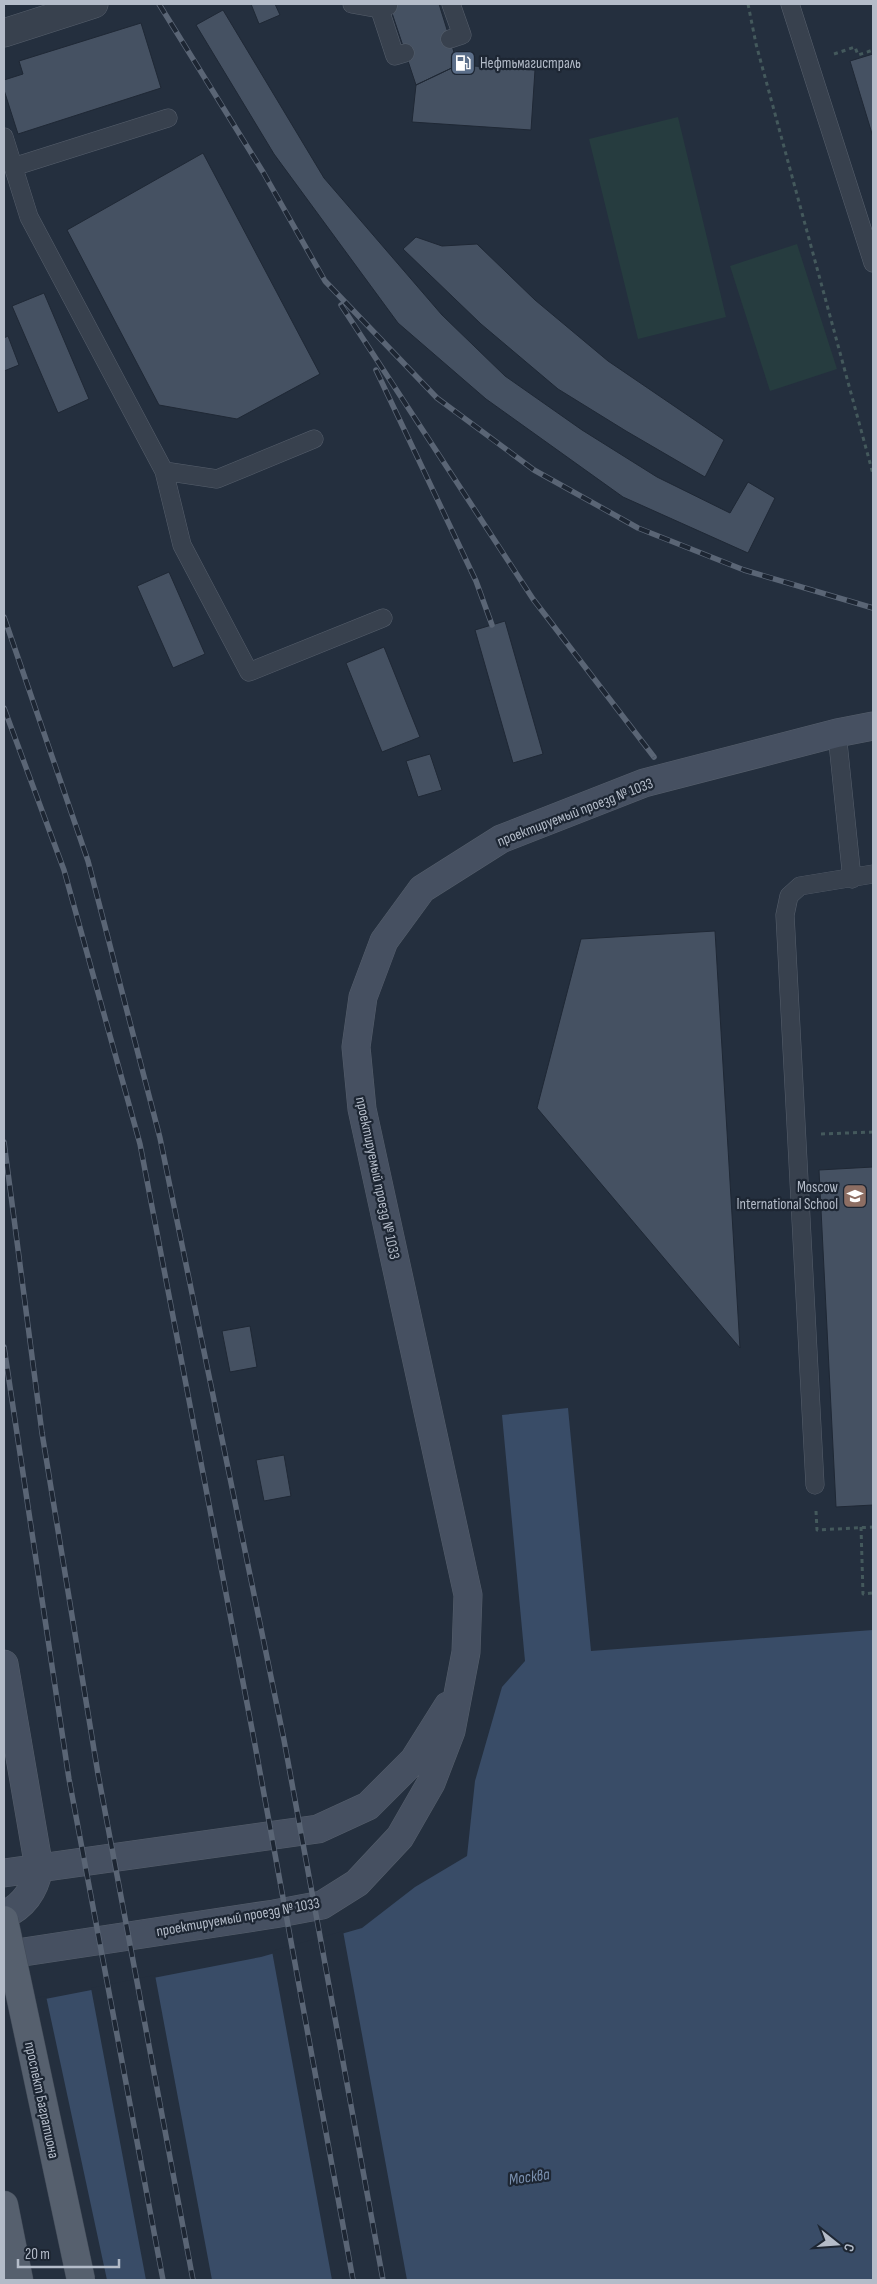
<svg xmlns="http://www.w3.org/2000/svg" width="877" height="2284" font-family="'Sofia Sans Condensed',sans-serif">
	<rect width="100%" height="100%" fill="#242f3e"/>
	<path fill="#263c3f" d="M 678,117 L 726,317 L 638,339 L 589,139 Z
		M 797,244 L 837,369 L 770,391 L 730,266 Z"/>
	<path fill="#394c67" d="M 568,1408 L 591,1651 L 873,1630 L 873,2280 L 4,2280 L 4,2007 L 261,1957 L 362,1928 L 415,1887 L 467,1856 L 475,1781 L 502,1687 L 525,1661 L 502,1415 Z"/>
	<path fill="#242f3e" d="M 343,1931 L 407,2280 L 332,2280 L 272,1951 Z
		M 155,1975 L 212,2280 L 146,2280 L 91,1988 Z
		M 46,1996 L 107,2280 L 4,2280 L 4,2004 Z"/>
	<path fill="#455162" stroke="#1f2835" d="M 251,4 L 275,4 L 280,15 L 259,24 Z
		M 389,4 L 439,4 L 458,65 L 416,85 Z
		M 223,10 L 324,178 L 442,315 L 505,376 L 582,430 L 657,477 L 730,513 L 748,482 L 775,498 L 748,553 L 623,497 L 486,399 L 398,323 L 274,154 L 196,25 Z
		M 141,23 L 161,88 L 18,134 L 4,90 L 4,80 L 23,74 L 19,61 Z
		M 873,54 L 873,137 L 850,61 Z
		M 458,65 L 535,70 L 531,130 L 412,122 L 416,85 Z
		M 203,153 L 320,374 L 237,419 L 159,405 L 67,230 Z
		M 416,237 L 442,246 L 477,244 L 535,300 L 608,361 L 724,440 L 705,477 L 626,431 L 558,389 L 481,324 L 403,249 Z
		M 44,293 L 89,399 L 58,413 L 12,306 Z
		M 8,336 L 19,365 L 4,371 L 4,338 Z
		M 169,572 L 205,654 L 173,668 L 137,586 Z
		M 505,621 L 543,754 L 513,763 L 475,630 Z
		M 384,647 L 420,737 L 382,752 L 346,663 Z
		M 430,754 L 442,790 L 418,797 L 406,761 Z
		M 715,931 L 740,1348 L 537,1108 L 581,939 Z
		M 873,1167 L 873,1505 L 836,1507 L 819,1170 Z
		M 250,1326 L 257,1367 L 230,1372 L 222,1331 Z
		M 284,1455 L 291,1496 L 264,1501 L 256,1460 Z"/>
	<g fill="none" stroke-linecap="round" stroke-linejoin="round">
		<defs>
			<path id="lane" d="M 352,4 L 380,9 L 388,6
				M 378,4 L 395,56 L 405,53
				M 790,4 L 873,263
				M 450,39 L 462,35 L 451,4
				M 4,137 L 29,217 L 164,471 L 182,545 L 249,672 L 383,618
				M 13,167 L 168,118
				M 164,471 L 217,479 L 314,439
				M 837,733 L 852,879
				M 815,1485 L 785,915 L 789,896 L 800,886 L 873,874"/>
			<path id="street" d="M 4,33 L 94,4"/>
			<path id="secondary" d="M 4,1664 L 39,1868 C 35,1889 24,1906 4,1915
				M 4,1873 L 318,1829 L 368,1806 L 414,1760 L 448,1706
				M 4,1955 L 274,1914 L 322,1905 L 357,1883 L 400,1837 L 431,1783 L 451,1731 L 466,1652 L 468,1595 L 362,1109 L 356,1047 L 363,997 L 384,941 L 422,889 L 501,839 L 644,783 L 837,733 L 873,726"/>
			<path id="primary" d="M 4,2205 L 19,2280"/>
		</defs>
		<use href="#lane" stroke="#565f6c" stroke-width="19"/>
		<use href="#street" stroke="#565f6c" stroke-width="29"/>
		<use href="#secondary" stroke="#565f6c" stroke-width="29"/>
		<use href="#primary" stroke="#414a57" stroke-width="29"/>
		<path stroke="#44595c" stroke-width="3" stroke-dasharray="4 4" stroke-linecap="butt" d="M 748,4 L 756,44 L 873,474
			M 834,54 L 855,47 L 858,55 L 873,50
			M 821,1134 L 873,1132
			M 816,1511 L 817,1530 L 873,1527
			M 861,1527 L 863,1594 L 873,1593"/>
		<use href="#lane" stroke="#38414e" stroke-width="18"/>
		<use href="#street" stroke="#38414e" stroke-width="28"/>
		<use href="#secondary" stroke="#465061" stroke-width="28"/>
		<use href="#primary" stroke="#56606e" stroke-width="28"/>
		<defs>
			<path id="rail" d="M 159,4 L 263,172 L 325,281 L 437,398 L 534,470 L 638,528 L 744,570 L 873,608
				M 341,305 L 533,599 L 654,757
				M 376,370 L 476,581 L 492,625
				M 4,617 L 88,861 L 160,1138 L 284,1740 L 383,2280
				M 4,708 L 64,870 L 140,1144 L 255,1745 L 353,2280
				M 4,1142 L 42,1433 L 98,1774 L 193,2280
				M 4,1347 L 69,1779 L 163,2280"/>
		</defs>
		<use href="#rail" stroke="#5a6575" stroke-width="5.5"/>
		<use href="#rail" stroke="#1d2633" stroke-width="4" stroke-dasharray="11" stroke-linecap="butt"/>
		<defs>
			<path id="primary-bridge" d="M 4,1920 L 81,2280"/>
		</defs>
		<use href="#primary-bridge" stroke="#414a57" stroke-width="29" stroke-linecap="butt"/>
		<use href="#primary-bridge" stroke="#56606e" stroke-width="28"/>
	</g>
	<defs>
		<symbol id="fuel-square" viewBox="-11 -11 22 22"><rect x="-9" y="-9" width="18" height="18" rx="4" fill="#5c6f8a" stroke="#1d2633"/><path d="M-5.5-6h7V0h2V4h1.3V-2.5L3-4.5l.8-.8L6-3V5H2.5V1h-1V6h-7ZM-4.2-4.7v3.2H.2V-4.7Z" fill="#fff"/></symbol>
		<symbol id="school-square" viewBox="-11 -11 22 22"><rect x="-9" y="-9" width="18" height="18" rx="4" fill="#8d6e63" stroke="#1d2633"/><path d="M0-5L7-2L0 1L-7-2ZM-4 1L0 2.5L4 1V4Q0 6-4 4Z" fill="#fff"/></symbol>
	</defs>
	<g fill-rule="evenodd">
		<use href="#fuel-square" x="449" y="49" width="28" height="28"/>
		<use href="#school-square" x="841" y="1182" width="28" height="28"/>
	</g>
	<g text-anchor="middle" stroke-width="4.5" stroke-linejoin="round" paint-order="stroke">
		<g font-size="15" fill="#b4bcc9" stroke="#1d2633" text-anchor="start">
			<text x="480" y="68">Нефтьмагистраль</text>
			<text x="838" y="1192" text-anchor="end">Moscow<tspan x="838" dy="17">International School</tspan></text>
		</g>
		<g font-size="15" fill="#b4bcc9" stroke="#1d2633">
			<text transform="translate(575 812) rotate(-21)" y="5">проектируемый проезд № 1033</text>
			<text transform="translate(378 1178) rotate(78)" y="5">проектируемый проезд № 1033</text>
			<text transform="translate(238 1917) rotate(-10)" y="5">проектируемый проезд № 1033</text>
			<text transform="translate(42 2100) rotate(78)" y="5">проспект Багратиона</text>
		</g>
		<g font-size="16" font-style="italic" fill="#7c92b1" stroke="#1d2633">
			<text transform="translate(529 2176) rotate(-8)" y="6">Москва</text>
		</g>
	</g>
	<rect width="877" height="2284" fill="none" stroke="#b4bcc9" stroke-width="10"/>
	<g transform="translate(837 2244) rotate(107)" stroke="#1d2633" stroke-width="4" paint-order="stroke">
	<path d="M0-4L9 19L0 12L-9 19Z" fill="#b4bcc9"/>
	<text y="-8" font-size="14" font-weight="bold" text-anchor="middle" fill="#b4bcc9">С</text>
	</g>
	<path d="M18 2259v8h101v-8" fill="none" stroke="#b4bcc9" stroke-width="2.5"/>
	<text x="25" y="2259" font-size="15" fill="#b4bcc9" stroke="#1d2633" stroke-width="4" paint-order="stroke">20 m</text>
</svg>
